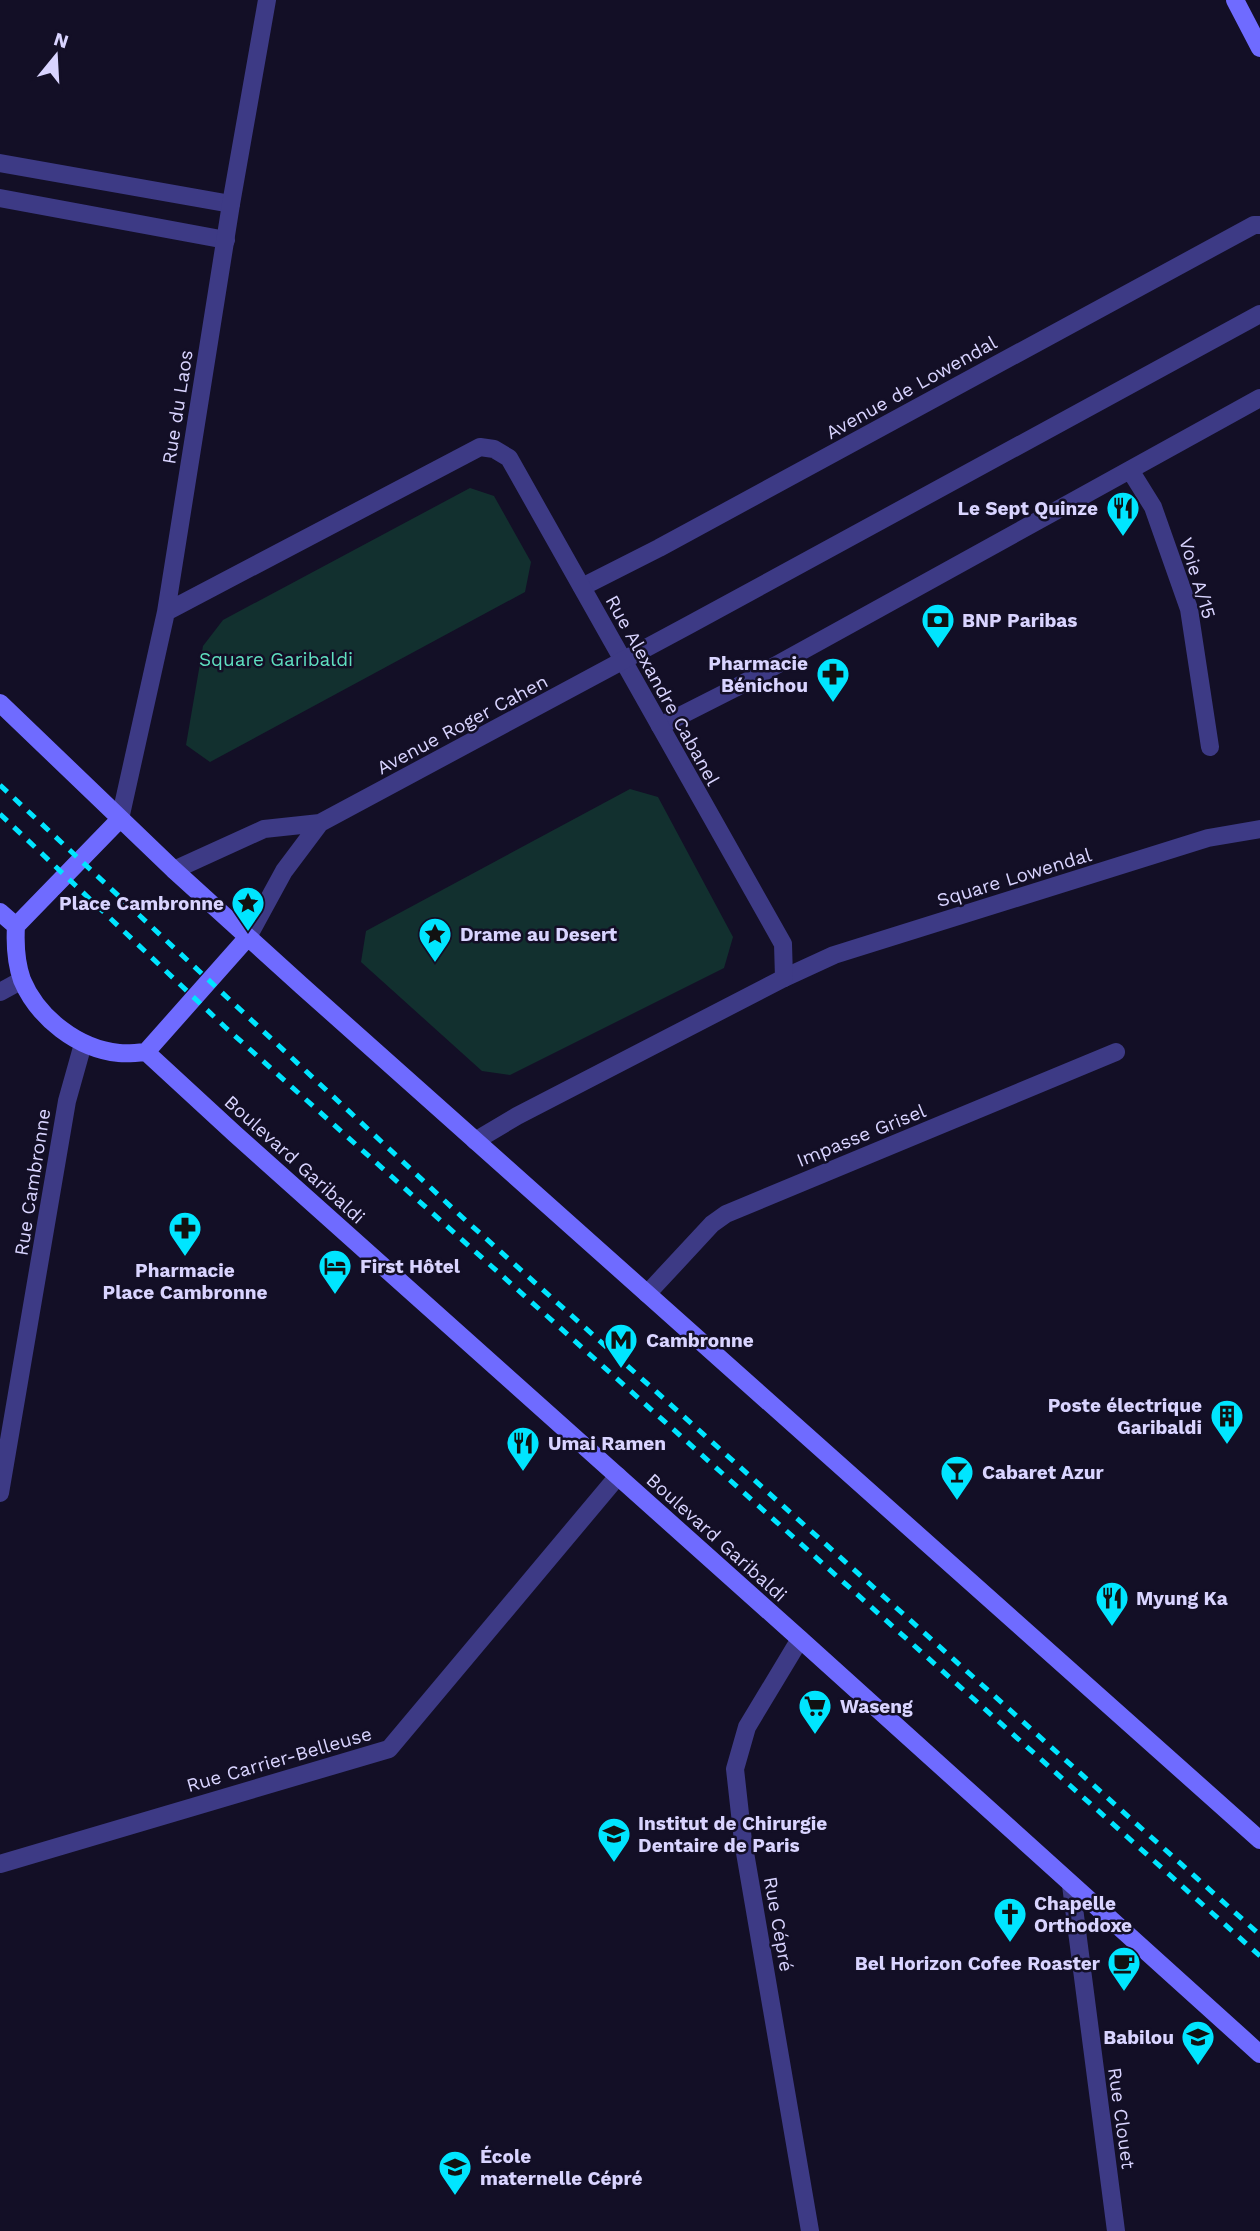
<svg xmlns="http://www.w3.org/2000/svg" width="1260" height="2231" font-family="'Work Sans',sans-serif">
	<rect width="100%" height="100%" fill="#130f26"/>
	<path fill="#12302f" d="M 470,488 L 494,496 L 531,562 L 525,592 L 210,762 L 186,745 L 203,646 L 223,620 Z
		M 630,789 L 658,797 L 733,937 L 724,968 L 510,1075 L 482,1071 L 361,962 L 366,931 Z"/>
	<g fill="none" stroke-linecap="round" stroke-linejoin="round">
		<path stroke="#3d3a85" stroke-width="18" d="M 0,163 L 231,204
			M 0,198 L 226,240
			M 1130,470 L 1153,507 L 1189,609 L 1210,747
			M 582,587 L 659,548 L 1254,225 L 1260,225
			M 660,726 L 735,688 L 1260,398
			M 647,1294 L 712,1224 L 726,1214 L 1116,1052"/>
		<path stroke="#3d3a85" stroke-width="18" d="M 784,978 L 834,955 L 1208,838 L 1260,829"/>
		<path stroke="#3d3a85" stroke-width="18" d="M 166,612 L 480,447 L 494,449 L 509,458 L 783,944 L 784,978 L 517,1116 L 475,1141
			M 120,819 L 166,612 L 231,204 L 267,0
			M 800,1639 L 747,1727 L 735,1769 L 743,1841 L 810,2231
			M 0,1864 L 389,1749 L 618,1476
			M 1071,1885 L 1116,2231"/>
		<path stroke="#3d3a85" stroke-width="18" d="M 174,870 L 264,829 L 320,823 L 689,625 L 1260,314
			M 248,937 L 284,871 L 320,823
			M 0,992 L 22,980
			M 0,1493 L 67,1101 L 83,1044"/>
		<path stroke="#6f6bff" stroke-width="18" d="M 1235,0 L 1260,48
			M 0,703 L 174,870 L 302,986 L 1260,1840
			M 120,819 L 16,926 C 15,943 16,963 22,980 C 38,1018 78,1049 119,1053 C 127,1054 137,1053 146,1052 L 248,937
			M 0,912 L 16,926
			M 146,1052 L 235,1134 L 800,1639 L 1260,2054"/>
		<path stroke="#00e5ff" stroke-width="5" stroke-dasharray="10 9" stroke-linecap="butt" d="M 0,785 L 462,1217 L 1260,1935
			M 0,814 L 225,1027 L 1260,1956"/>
	</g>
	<defs>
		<symbol id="restaurant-pin" viewBox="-11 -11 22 30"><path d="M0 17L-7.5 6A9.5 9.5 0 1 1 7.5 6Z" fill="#00e5ff" stroke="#130f26"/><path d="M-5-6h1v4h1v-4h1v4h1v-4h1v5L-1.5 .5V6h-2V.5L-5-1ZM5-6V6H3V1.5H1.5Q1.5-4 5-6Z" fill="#111"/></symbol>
		<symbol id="bank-pin" viewBox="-11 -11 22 30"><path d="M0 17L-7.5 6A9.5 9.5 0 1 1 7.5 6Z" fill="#00e5ff" stroke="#130f26"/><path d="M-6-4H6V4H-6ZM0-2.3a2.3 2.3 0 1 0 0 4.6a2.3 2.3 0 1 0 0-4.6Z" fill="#111"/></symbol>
		<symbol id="pharmacy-pin" viewBox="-11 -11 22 30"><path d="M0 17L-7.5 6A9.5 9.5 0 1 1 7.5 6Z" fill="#00e5ff" stroke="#130f26"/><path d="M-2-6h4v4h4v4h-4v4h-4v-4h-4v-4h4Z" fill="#111"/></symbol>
		<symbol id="sight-pin" viewBox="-11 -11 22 30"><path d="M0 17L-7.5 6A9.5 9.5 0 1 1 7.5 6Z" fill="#00e5ff" stroke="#130f26"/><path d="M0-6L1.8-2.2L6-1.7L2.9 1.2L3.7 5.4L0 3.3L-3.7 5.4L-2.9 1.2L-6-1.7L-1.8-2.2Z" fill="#111"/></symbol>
		<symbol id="hotel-pin" viewBox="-11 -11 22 30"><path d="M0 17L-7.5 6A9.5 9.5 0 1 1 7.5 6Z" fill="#00e5ff" stroke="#130f26"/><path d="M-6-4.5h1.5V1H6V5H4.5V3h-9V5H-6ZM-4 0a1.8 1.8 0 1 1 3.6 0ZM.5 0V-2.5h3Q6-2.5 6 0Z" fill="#111"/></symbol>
		<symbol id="metro-pin" viewBox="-11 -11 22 30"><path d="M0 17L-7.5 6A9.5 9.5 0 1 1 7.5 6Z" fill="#00e5ff" stroke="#130f26"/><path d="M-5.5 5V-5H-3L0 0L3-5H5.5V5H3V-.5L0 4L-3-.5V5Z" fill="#111"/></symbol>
		<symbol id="building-pin" viewBox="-11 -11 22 30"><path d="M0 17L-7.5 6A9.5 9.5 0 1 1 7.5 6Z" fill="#00e5ff" stroke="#130f26"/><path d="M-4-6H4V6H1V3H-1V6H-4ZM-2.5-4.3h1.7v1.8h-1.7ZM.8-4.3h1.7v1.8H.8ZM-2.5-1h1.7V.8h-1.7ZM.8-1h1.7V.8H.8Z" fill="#111"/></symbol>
		<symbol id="bar-pin" viewBox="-11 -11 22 30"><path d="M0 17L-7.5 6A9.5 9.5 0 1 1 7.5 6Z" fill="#00e5ff" stroke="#130f26"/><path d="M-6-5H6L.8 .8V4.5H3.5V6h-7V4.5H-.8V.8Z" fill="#111"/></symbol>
		<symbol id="supermarket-pin" viewBox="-11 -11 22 30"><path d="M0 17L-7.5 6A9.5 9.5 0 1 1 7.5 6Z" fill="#00e5ff" stroke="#130f26"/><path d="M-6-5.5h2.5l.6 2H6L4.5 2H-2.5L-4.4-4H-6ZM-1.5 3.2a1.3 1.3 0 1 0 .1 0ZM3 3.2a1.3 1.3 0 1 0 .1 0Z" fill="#111"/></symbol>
		<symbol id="university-pin" viewBox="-11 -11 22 30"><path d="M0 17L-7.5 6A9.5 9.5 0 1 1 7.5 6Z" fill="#00e5ff" stroke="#130f26"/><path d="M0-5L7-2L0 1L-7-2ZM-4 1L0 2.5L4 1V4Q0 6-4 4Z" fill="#111"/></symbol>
		<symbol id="church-pin" viewBox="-11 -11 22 30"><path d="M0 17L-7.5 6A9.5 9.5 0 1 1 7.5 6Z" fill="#00e5ff" stroke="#130f26"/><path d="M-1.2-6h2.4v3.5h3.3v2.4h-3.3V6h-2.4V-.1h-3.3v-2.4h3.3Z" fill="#111"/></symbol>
		<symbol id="cafe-pin" viewBox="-11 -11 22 30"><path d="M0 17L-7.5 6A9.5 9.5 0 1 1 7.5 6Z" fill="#00e5ff" stroke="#130f26"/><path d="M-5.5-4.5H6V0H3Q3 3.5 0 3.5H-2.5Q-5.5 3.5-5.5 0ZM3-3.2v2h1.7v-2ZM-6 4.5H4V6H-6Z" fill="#111"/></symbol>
		<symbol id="school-pin" viewBox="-11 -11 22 30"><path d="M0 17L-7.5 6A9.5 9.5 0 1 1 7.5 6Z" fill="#00e5ff" stroke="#130f26"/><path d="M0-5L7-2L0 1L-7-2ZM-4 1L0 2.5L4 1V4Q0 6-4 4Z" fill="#111"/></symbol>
	</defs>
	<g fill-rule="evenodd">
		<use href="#restaurant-pin" x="1104" y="489" width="38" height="52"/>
		<use href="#bank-pin" x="919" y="601" width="38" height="52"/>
		<use href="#pharmacy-pin" x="814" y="655" width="38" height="52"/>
		<use href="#sight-pin" x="229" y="884" width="38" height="52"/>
		<use href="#sight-pin" x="416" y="915" width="38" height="52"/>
		<use href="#pharmacy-pin" x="166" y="1209" width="38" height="52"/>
		<use href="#hotel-pin" x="316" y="1247" width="38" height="52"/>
		<use href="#metro-pin" x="602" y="1321" width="38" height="52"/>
		<use href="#building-pin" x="1208" y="1397" width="38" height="52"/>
		<use href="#restaurant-pin" x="504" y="1424" width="38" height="52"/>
		<use href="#bar-pin" x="938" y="1453" width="38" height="52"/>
		<use href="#restaurant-pin" x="1093" y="1579" width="38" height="52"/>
		<use href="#supermarket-pin" x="796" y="1687" width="38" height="52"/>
		<use href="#university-pin" x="595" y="1815" width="38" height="52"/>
		<use href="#church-pin" x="991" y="1895" width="38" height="52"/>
		<use href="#cafe-pin" x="1105" y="1944" width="38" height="52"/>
		<use href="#school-pin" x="1179" y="2018" width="38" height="52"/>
		<use href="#school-pin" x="436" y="2148" width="38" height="52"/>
	</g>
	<g text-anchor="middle" stroke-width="5" stroke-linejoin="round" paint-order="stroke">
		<g font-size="19" fill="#d9d4ff" stroke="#130f26">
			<text transform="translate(911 387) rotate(-29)" y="7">Avenue de Lowendal</text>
			<text transform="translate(177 407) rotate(-81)" y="7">Rue du Laos</text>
			<text transform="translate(1198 578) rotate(73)" y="7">Voie A/15</text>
			<text transform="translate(663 690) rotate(61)" y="7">Rue Alexandre Cabanel</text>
			<text transform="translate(462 724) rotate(-28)" y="7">Avenue Roger Cahen</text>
			<text transform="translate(1014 877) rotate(-17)" y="7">Square Lowendal</text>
			<text transform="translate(861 1135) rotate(-22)" y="7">Impasse Grisel</text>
			<text transform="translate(295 1159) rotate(42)" y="7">Boulevard Garibaldi</text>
			<text transform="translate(32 1182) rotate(-81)" y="7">Rue Cambronne</text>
			<text transform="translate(717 1537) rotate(42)" y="7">Boulevard Garibaldi</text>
			<text transform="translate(279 1759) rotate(-16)" y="7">Rue Carrier-Belleuse</text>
			<text transform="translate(779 1924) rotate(80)" y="7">Rue Cépré</text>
			<text transform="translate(1122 2118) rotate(82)" y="7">Rue Clouet</text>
		</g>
		<g font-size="19" font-weight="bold" fill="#d9d4ff" stroke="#130f26" text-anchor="start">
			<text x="1098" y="515" text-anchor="end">Le Sept Quinze</text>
			<text x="962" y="627">BNP Paribas</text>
			<text x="808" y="670" text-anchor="end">Pharmacie<tspan x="808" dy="22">Bénichou</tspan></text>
			<text x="224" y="910" text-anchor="end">Place Cambronne</text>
			<text x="460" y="941">Drame au Desert</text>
			<text x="360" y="1273">First Hôtel</text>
			<text x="185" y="1277" text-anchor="middle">Pharmacie<tspan x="185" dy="22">Place Cambronne</tspan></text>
			<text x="646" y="1347">Cambronne</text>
			<text x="1202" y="1412" text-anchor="end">Poste électrique<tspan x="1202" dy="22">Garibaldi</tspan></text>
			<text x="548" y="1450">Umai Ramen</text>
			<text x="982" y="1479">Cabaret Azur</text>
			<text x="1136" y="1605">Myung Ka</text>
			<text x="840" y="1713">Waseng</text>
			<text x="638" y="1830">Institut de Chirurgie<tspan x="638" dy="22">Dentaire de Paris</tspan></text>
			<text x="1034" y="1910">Chapelle<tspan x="1034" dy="22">Orthodoxe</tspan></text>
			<text x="1100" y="1970" text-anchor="end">Bel Horizon Cofee Roaster</text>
			<text x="1174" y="2044" text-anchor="end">Babilou</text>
			<text x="480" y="2163">École<tspan x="480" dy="22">maternelle Cépré</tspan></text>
		</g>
		<g font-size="19" fill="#5fe0c0" stroke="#130f26">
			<text x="276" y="666">Square Garibaldi</text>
		</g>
	</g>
	<g transform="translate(56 56) rotate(18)" stroke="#130f26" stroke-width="5" paint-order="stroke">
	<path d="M0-5L12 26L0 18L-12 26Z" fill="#d9d4ff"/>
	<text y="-10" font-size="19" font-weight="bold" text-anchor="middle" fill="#d9d4ff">N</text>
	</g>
</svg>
